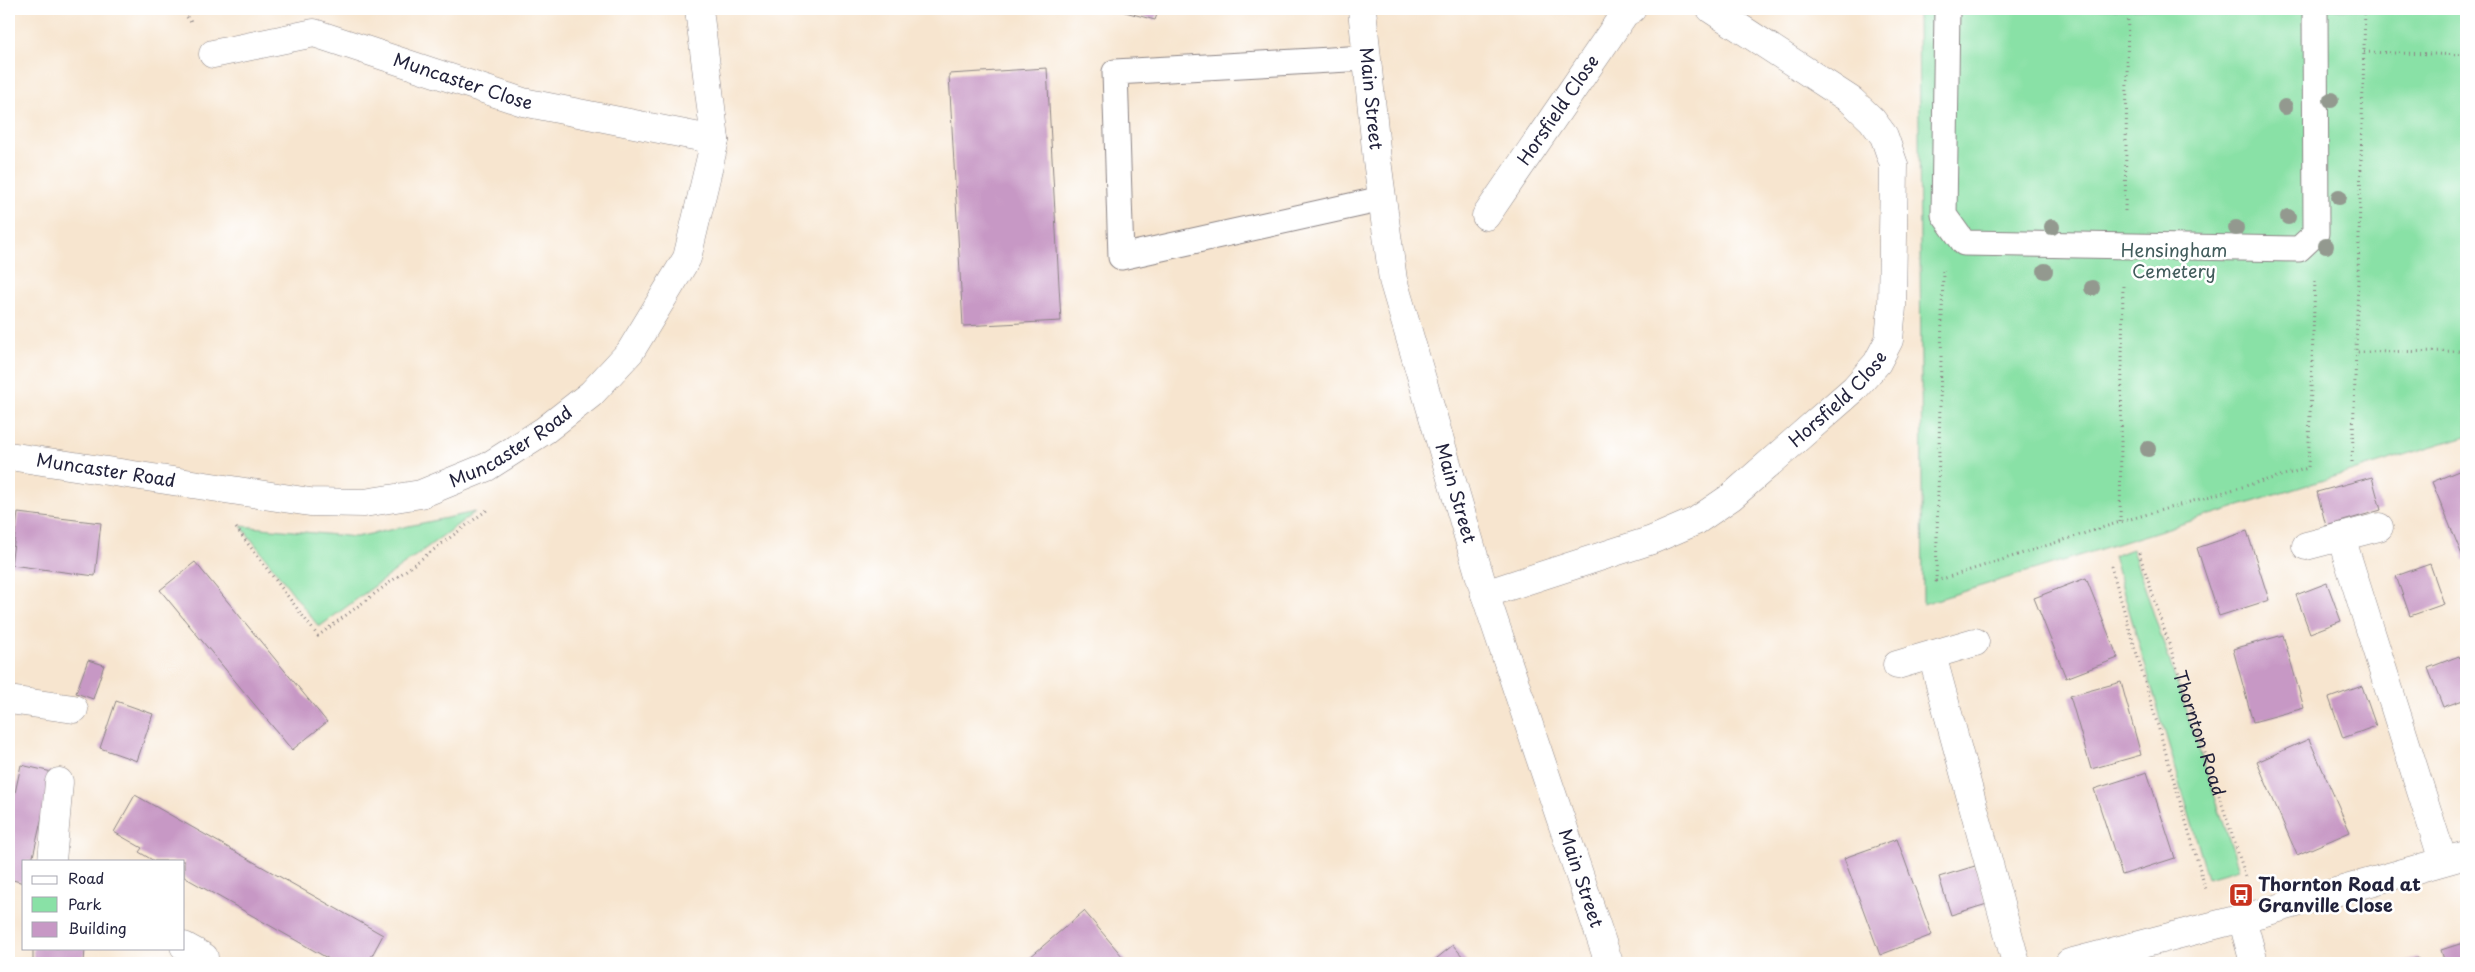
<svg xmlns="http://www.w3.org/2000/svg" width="2475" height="972" font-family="'Playpen Sans',sans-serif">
	<rect width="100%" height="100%" fill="#fff"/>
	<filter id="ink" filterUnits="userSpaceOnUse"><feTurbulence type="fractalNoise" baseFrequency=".02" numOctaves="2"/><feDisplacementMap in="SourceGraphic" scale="10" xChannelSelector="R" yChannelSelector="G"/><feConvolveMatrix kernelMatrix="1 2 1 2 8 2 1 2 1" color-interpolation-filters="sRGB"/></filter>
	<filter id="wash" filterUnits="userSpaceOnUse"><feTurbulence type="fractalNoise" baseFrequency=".0096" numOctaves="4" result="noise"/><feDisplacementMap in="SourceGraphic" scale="20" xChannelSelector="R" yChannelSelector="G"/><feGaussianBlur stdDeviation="1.12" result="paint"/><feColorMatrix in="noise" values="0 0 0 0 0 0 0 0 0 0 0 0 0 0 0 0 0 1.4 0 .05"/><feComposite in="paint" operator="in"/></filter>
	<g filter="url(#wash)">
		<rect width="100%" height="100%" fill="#f7e5cf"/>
		<path fill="#89e1a6" stroke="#568270" d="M 1918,9 L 2466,9 L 2466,436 L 1923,604 Z
			M 475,512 L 319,627 L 241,526 L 356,537 Z
			M 2132,549 L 2239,869 L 2208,878 L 2113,556 Z"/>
		<g id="blocks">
			<path fill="#c798c5" d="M 1114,9 L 1159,9 L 1155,20 Z
				M 1047,68 L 1061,321 L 963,326 L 949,74 Z
				M 2466,468 L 2466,559 L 2464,560 L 2432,482 Z
				M 2372,477 L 2381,510 L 2326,526 L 2317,492 Z
				M 18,513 L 101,523 L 95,576 L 11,565 Z
				M 2247,531 L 2269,600 L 2219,616 L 2197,548 Z
				M 195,562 L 327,722 L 292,750 L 160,590 Z
				M 2430,564 L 2444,604 L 2410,616 L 2396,576 Z
				M 2086,578 L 2118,658 L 2066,678 L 2034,598 Z
				M 2327,583 L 2341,621 L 2310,633 L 2296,595 Z
				M 2283,635 L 2304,708 L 2253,722 L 2233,649 Z
				M 2459,656 L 2466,674 L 2466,699 L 2443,707 L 2428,668 Z
				M 88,660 L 104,665 L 93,699 L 76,693 Z
				M 2121,682 L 2141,755 L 2091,769 L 2070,696 Z
				M 2362,686 L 2376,726 L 2343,738 L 2329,698 Z
				M 116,701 L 153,714 L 137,761 L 100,748 Z
				M 2309,739 L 2350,832 L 2297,855 L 2257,762 Z
				M 21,765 L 52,772 L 32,861 L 24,861 L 24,883 L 9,879 L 9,821 Z
				M 2147,772 L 2175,858 L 2122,875 L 2094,789 Z
				M 135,795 L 383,935 L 368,963 L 336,963 L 184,877 L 184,861 L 154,861 L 139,852 L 142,848 L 114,832 Z
				M 1897,839 L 1932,935 L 1880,955 L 1844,858 Z
				M 1975,866 L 1987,904 L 1951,915 L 1939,877 Z
				M 1084,911 L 1128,963 L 1023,963 Z
				M 2466,942 L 2466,963 L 2445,963 L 2441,950 Z
				M 1453,945 L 1468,963 L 1431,963 Z
				M 33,948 L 85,948 L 84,963 L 33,963 Z
				M 2418,958 L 2420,963 L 2401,963 Z"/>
		</g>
	</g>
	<g filter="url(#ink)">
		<use href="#blocks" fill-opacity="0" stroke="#8c8485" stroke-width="1"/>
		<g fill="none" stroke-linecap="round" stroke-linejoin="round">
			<defs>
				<path id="lane" d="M 1947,9 L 1944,215 L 1964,243 L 2299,249 L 2316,233 L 2315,9
					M 1366,58 L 1115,72 L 1121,257 L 1382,199"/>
				<g id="street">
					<path id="s2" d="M 213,54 L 314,33 L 523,102 L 715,140"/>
					<path id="s3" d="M 1486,216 L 1625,13 L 1632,9"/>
					<path id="s4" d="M 9,456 L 310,502 L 364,503 L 421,494 L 487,467 L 545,430 L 591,394 L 630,352 L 687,258 L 715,140 L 699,9"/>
					<path d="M 2341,537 L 2443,861"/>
					<path d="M 2306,546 L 2379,527"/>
					<path id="s5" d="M 1485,594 L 1652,540 L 1696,521 L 1731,497 L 1854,389 L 1877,363 L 1889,340 L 1892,307 L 1894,165 L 1884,136 L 1872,120 L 1852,101 L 1711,9"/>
					<path d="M 1932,655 L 2016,963"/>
					<path d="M 1897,665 L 1975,642"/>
					<path d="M 9,700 L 74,709"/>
					<path d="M 52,861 L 59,782"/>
					<path d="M 2242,918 L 2254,963"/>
					<path d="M 184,946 L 204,957 L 204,963"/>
					<path d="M 2069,963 L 2258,914 L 2466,855"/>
				</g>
				<g id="secondary">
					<path id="s6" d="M 1362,9 L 1377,160 L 1393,280 L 1485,594 L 1609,963"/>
				</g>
			</defs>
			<use href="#lane" stroke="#8c8485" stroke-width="27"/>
			<use href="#street" stroke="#8c8485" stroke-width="29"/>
			<use href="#secondary" stroke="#8c8485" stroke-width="29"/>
			<g stroke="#8c8485" stroke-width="3" stroke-dasharray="1 4" stroke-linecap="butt">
				<path d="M 181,9 L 193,25"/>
				<path d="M 2365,9 L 2356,352 L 2466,351"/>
				<path d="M 2364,52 L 2466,55"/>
				<path d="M 2125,211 L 2128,9"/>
				<path d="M 1943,271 L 1936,581 L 2120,522 L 2308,468 L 2315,281"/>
				<path d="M 2352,462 L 2356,352"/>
				<path d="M 2120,522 L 2123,282"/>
				<path d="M 236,528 L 318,636 L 487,510 L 487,507"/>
				<path id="s1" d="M 2139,553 L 2247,880"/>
				<path d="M 2111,566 L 2206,890"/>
			</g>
			<use href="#lane" stroke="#fff" stroke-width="25"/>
			<use href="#street" stroke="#fff" stroke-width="28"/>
			<use href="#secondary" stroke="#fff" stroke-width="28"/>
		</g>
		<g fill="#93998f">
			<circle cx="2331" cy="100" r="8"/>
			<circle cx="2285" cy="107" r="8"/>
			<circle cx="2339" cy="197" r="8"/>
			<circle cx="2288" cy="217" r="8"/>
			<circle cx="2052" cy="227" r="8"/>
			<circle cx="2236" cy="228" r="8"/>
			<circle cx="2326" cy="246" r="8"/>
			<circle cx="2045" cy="271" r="8"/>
			<circle cx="2092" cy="288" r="8"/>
			<circle cx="2148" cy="449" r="8"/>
		</g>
	</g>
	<defs>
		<symbol id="bus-square" viewBox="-11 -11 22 22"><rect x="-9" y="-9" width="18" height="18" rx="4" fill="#c8321e" stroke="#fff"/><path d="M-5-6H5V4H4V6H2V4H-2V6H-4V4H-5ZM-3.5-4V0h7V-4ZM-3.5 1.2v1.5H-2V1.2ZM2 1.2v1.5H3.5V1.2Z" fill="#fff"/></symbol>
	</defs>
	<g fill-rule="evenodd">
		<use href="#bus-square" x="2227" y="881" width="28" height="28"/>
	</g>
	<g text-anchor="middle" stroke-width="5" stroke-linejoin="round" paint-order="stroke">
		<g font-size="18" fill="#22223b" stroke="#fff">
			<text dy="6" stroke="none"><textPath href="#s2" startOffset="260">Muncaster Close</textPath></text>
			<text dy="6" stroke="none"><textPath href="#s6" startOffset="90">Main Street</textPath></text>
			<text dy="6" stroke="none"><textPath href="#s3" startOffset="128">Horsfield Close</textPath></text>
			<text dy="6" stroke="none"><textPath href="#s5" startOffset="411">Horsfield Close</textPath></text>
			<text dy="6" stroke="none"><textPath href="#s4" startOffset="518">Muncaster Road</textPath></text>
			<text dy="6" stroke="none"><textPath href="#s4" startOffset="98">Muncaster Road</textPath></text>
			<text dy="6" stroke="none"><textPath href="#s6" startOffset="495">Main Street</textPath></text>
			<text dy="6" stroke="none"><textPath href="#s1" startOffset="190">Thornton Road</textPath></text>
			<text dy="6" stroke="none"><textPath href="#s6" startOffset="900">Main Street</textPath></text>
		</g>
		<g font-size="18" fill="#415b5b" stroke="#fff">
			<text x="2174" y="257">Hensingham<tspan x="2174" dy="21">Cemetery</tspan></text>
		</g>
		<g font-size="18" font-weight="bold" fill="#22223b" stroke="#fff" text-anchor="start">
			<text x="2258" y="891">Thornton Road at<tspan x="2258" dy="21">Granville Close</tspan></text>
		</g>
	</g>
	<rect width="2475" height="972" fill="none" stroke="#fff" stroke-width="30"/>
	<rect x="22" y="860" width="162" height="90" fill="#ffffff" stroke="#a7a7b1"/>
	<rect x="32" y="876" width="25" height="8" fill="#ffffff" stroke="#a7a7b1"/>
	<text x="68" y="884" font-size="15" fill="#22223b">Road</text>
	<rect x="32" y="897" width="25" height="15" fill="#89e1a6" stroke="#a7a7b1"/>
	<text x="68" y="910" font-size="15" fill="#22223b">Park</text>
	<rect x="32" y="922" width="25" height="15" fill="#c798c5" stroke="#a7a7b1"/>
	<text x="68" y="934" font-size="15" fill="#22223b">Building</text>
</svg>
